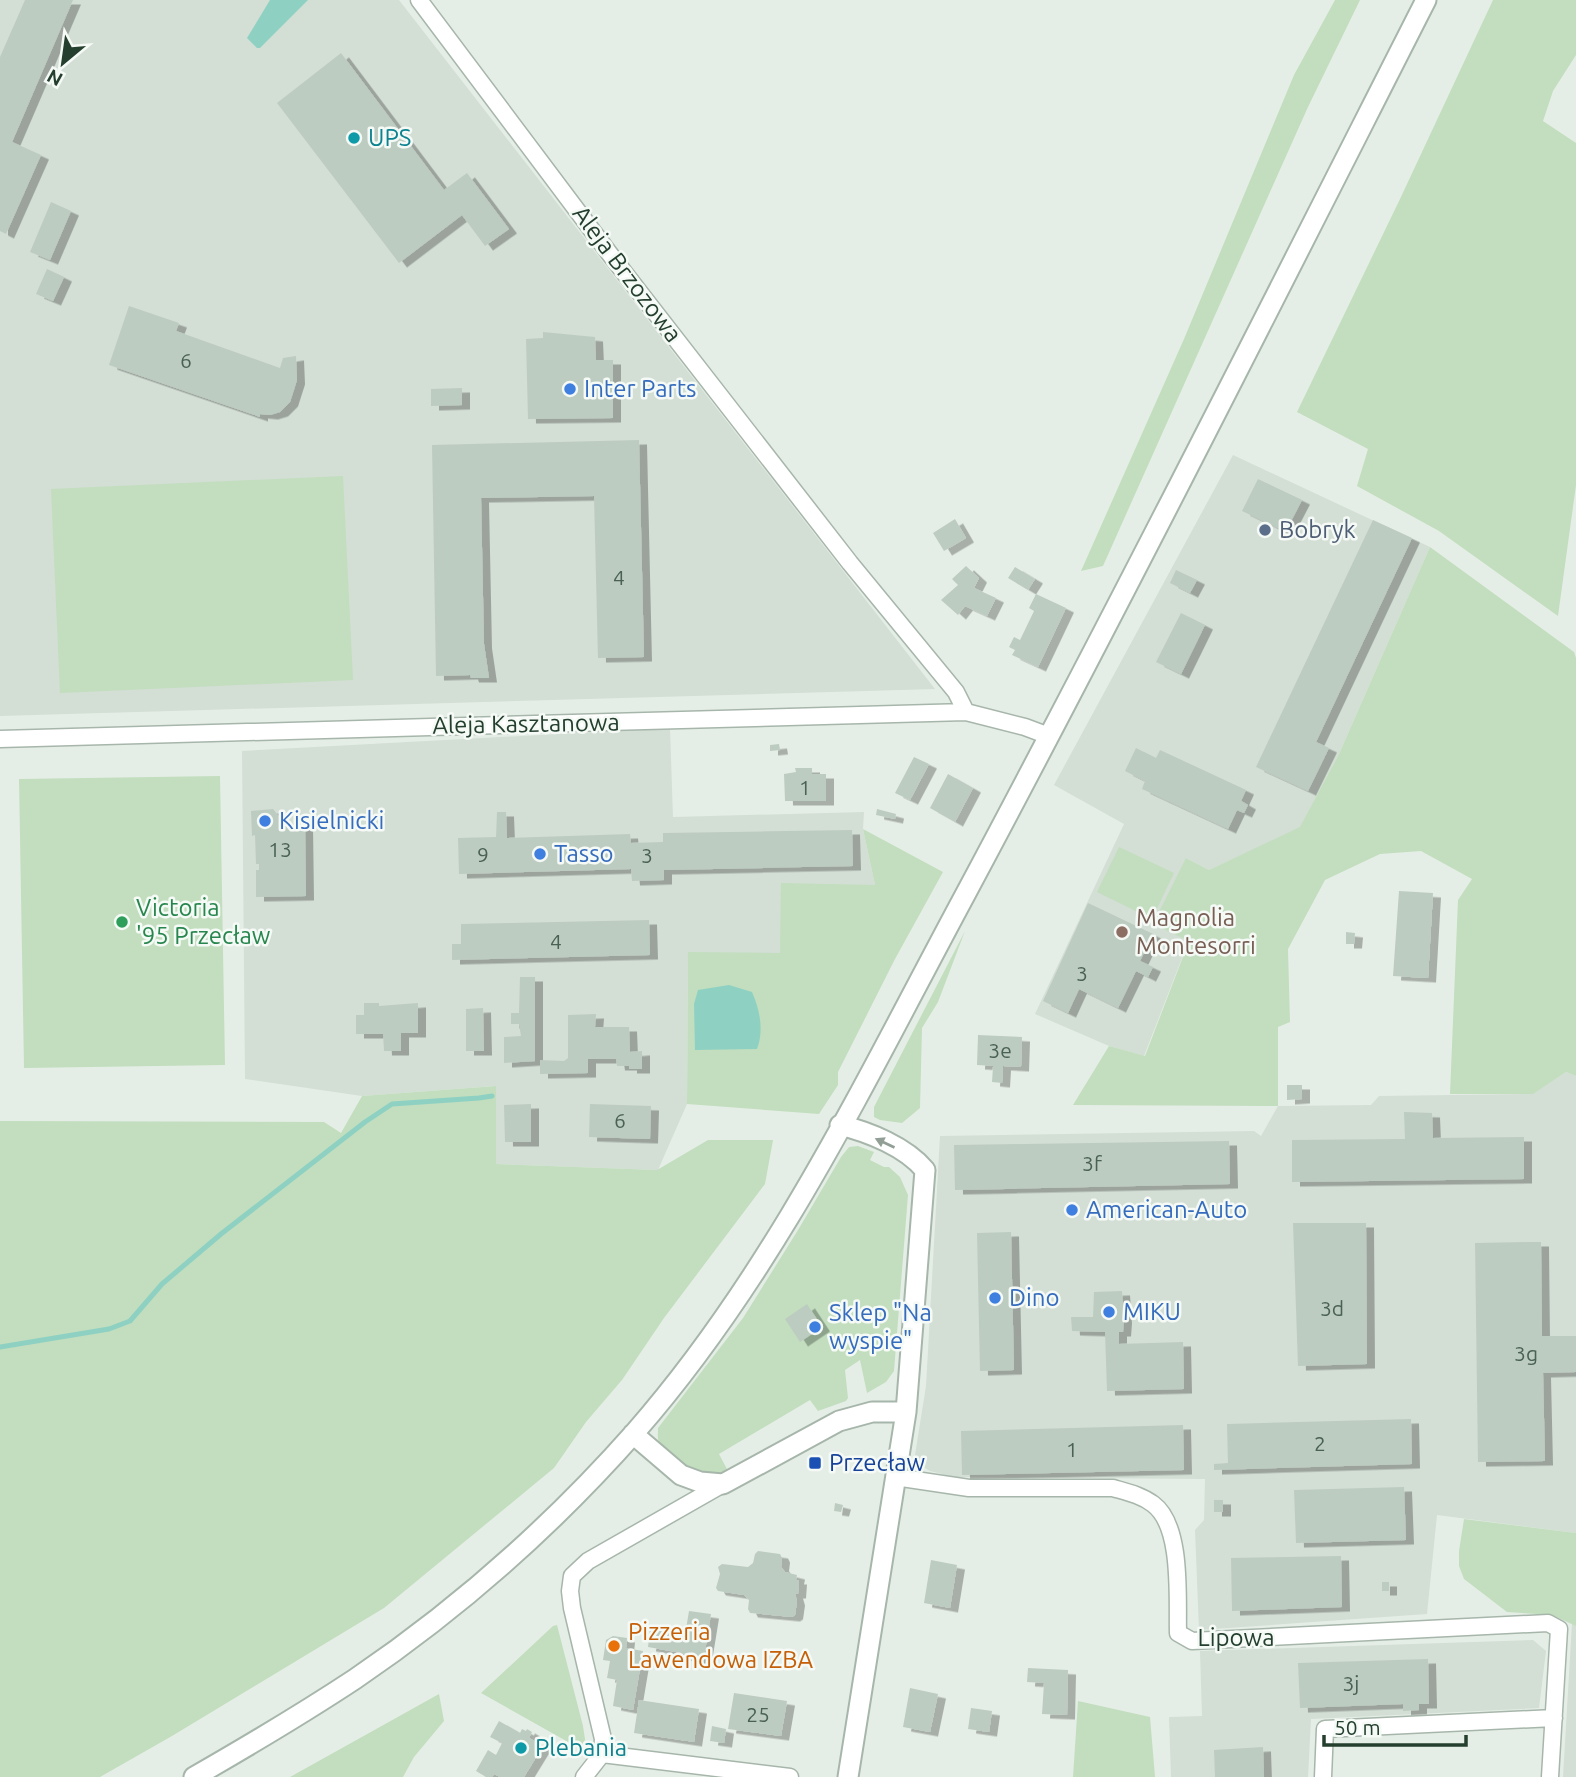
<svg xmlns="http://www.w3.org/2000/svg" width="1576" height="1777" font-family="Ubuntu,sans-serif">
	<defs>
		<filter id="shadow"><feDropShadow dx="8" dy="4.5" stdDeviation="0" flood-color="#0004"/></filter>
	</defs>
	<rect width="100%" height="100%" fill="#e5eee6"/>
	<path fill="#d3ded5" d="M 0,0 L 399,0 L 935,689 L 0,716 Z
		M 1233,455 L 1430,547 L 1339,754 L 1300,828 L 1209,870 L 1186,858 L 1189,940 L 1144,1056 L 1109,1046 L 1035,1014 L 1124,824 L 1054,785 Z
		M 670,728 L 673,817 L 864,812 L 863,829 L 875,885 L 780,953 L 688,953 L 687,1104 L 658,1170 L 496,1164 L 495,1086 L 362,1096 L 245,1079 L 242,751 Z
		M 1566,1072 L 1576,1076 L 1576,1533 L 1437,1515 L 1427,1614 L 1199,1630 L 1195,1530 L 1204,1520 L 1205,1479 L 954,1477 L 930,1471 L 914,1461 L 926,1386 L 940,1136 L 1254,1131 L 1261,1136 L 1278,1106 L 1371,1105 L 1379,1096 L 1532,1094 Z
		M 1572,1623 L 1576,1626 L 1576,1777 L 1563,1777 Z
		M 1533,1640 L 1546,1651 L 1539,1708 L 1311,1719 L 1308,1777 L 1171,1777 L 1169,1717 L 1202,1716 L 1200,1651 Z"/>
	<path fill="#c2debe" d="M 1335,0 L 1360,0 L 1308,107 L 1103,566 L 1081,571 L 1184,339 L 1294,75 Z
		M 1493,0 L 1576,0 L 1576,55 L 1553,91 L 1543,121 L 1576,143 L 1576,485 L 1558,616 L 1439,531 L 1357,486 L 1368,449 L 1297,412 L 1400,199 Z
		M 343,476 L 353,680 L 60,693 L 51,489 Z
		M 1430,547 L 1574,652 L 1576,658 L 1576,1076 L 1566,1072 L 1533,1094 L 1450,1094 L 1458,900 L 1472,879 L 1421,851 L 1380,854 L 1325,880 L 1288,949 L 1290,1022 L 1278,1027 L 1278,1106 L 1073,1105 L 1109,1046 L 1145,1056 L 1189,941 L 1153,924 L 1186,858 L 1209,870 L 1300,827 L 1339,754 Z
		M 220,776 L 225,1065 L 24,1068 L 19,779 Z
		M 863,829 L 943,872 L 895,959 L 838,1072 L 838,1085 L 819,1114 L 687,1104 L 688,952 L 780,953 L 781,883 L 875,885 Z
		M 1119,847 L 1174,873 L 1152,919 L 1097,892 Z
		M 965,931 L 938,1002 L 922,1028 L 920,1108 L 902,1123 L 880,1120 L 874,1117 L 874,1107 Z
		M 496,1086 L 496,1164 L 657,1170 L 708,1140 L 773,1140 L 765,1184 L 664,1318 L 622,1380 L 586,1422 L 554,1468 L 384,1608 L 172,1736 L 100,1777 L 0,1777 L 0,1121 L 324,1122 L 341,1133 L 362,1096 Z
		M 858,1146 L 874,1152 L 870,1160 L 884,1167 L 889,1167 L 900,1177 L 908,1195 L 894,1371 L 886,1382 L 867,1393 L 860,1360 L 845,1370 L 848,1398 L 846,1401 L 818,1411 L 810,1400 L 719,1454 L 728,1471 C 707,1482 673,1464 660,1445 C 657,1440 658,1434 658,1428 L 743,1318 L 798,1230 L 841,1157 L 849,1147 Z
		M 1464,1519 L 1576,1533 L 1576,1626 L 1552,1615 L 1507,1612 L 1464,1579 L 1459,1566 L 1459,1551 Z
		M 557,1625 L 583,1726 L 585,1739 L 583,1748 L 577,1747 L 481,1693 L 553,1626 Z
		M 439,1694 L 444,1721 L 414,1757 L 403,1777 L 290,1777 Z
		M 1078,1701 L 1150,1717 L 1155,1777 L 1073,1777 Z"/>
	<path fill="#8ed1c2" d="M 270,0 L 308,0 L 260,48 L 257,48 L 247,38 Z
		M 729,985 L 752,992 C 760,1010 764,1031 757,1049 L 695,1050 L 694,1004 L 698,990 Z"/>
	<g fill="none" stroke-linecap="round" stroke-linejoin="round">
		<path stroke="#8ed1c2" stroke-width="5" d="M 0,1347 L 109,1329 L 130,1321 L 162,1284 L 221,1234 L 365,1122 L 392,1104 L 479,1098 L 492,1096"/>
	</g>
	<path fill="#bdccc1" filter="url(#shadow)" d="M 25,0 L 73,0 L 12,142 L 41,155 L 6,234 L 0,231 L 0,57 Z
		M 341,53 L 444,190 L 467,173 L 509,229 L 485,246 L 462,215 L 399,263 L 277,103 Z
		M 51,202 L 71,211 L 50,260 L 30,252 Z
		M 47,269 L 64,277 L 53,301 L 36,294 Z
		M 129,306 L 179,323 L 176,331 L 280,368 L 283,358 L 296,356 L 297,380 L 290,402 L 280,412 L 270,415 L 260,414 L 260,417 L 109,365 Z
		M 543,332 L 595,337 L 596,360 L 613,360 L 613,418 L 528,419 L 526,339 L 543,338 Z
		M 462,388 L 462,405 L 431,406 L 431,389 Z
		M 639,440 L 644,657 L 598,658 L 594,496 L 481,498 L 484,644 L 489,678 L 471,678 L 470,675 L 436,676 L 432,445 Z
		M 1258,479 L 1302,500 L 1288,527 L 1280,529 L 1242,511 Z
		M 955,519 L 966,538 L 944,551 L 933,533 Z
		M 1373,520 L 1412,538 L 1316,742 L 1329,748 L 1308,791 L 1256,767 Z
		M 966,566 L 979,578 L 974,588 L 996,598 L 987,616 L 965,606 L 958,615 L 941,600 L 958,585 L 952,579 Z
		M 1015,567 L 1035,579 L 1028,590 L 1008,578 Z
		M 1176,570 L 1197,580 L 1190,593 L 1170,583 Z
		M 1036,594 L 1066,608 L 1038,667 L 1012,655 L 1015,650 L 1009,647 L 1014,637 L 1020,640 L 1034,611 L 1029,608 Z
		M 1181,613 L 1205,625 L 1181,674 L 1156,662 Z
		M 779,744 L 780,750 L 770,751 L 770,745 Z
		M 1136,748 L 1156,758 L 1160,750 L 1246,790 L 1241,801 L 1248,805 L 1244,813 L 1237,810 L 1228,829 L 1142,789 L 1145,781 L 1125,771 Z
		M 914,757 L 929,764 L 910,800 L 895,793 Z
		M 795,768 L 812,768 L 812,774 L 826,774 L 826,801 L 785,801 L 784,774 L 796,772 Z
		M 948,774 L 973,788 L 955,822 L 930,808 Z
		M 273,809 L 285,824 L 305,823 L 306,896 L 256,897 L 256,870 L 259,870 L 259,864 L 256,864 L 255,835 L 252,836 L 251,811 Z
		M 877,809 L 896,814 L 895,819 L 876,815 Z
		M 497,812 L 506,812 L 507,838 L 630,834 L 631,843 L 663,842 L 663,833 L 852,830 L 853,866 L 664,870 L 664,880 L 632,881 L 631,869 L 459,874 L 458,838 L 496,837 Z
		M 1399,891 L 1433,893 L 1428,978 L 1393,976 Z
		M 1088,903 L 1153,934 L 1140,961 L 1153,967 L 1148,977 L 1136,971 L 1118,1008 L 1079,989 L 1068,1013 L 1043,1001 Z
		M 649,920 L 650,955 L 452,960 L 452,944 L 461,944 L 461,924 Z
		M 1346,932 L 1355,933 L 1354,944 L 1346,944 Z
		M 520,977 L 535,977 L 535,1061 L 504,1063 L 504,1037 L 521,1036 L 519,1024 L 511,1024 L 511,1013 L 519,1013 Z
		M 364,1003 L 379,1003 L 379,1006 L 418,1003 L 418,1033 L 401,1033 L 401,1051 L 384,1051 L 383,1034 L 356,1034 L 356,1015 L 364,1015 Z
		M 483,1008 L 484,1051 L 466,1051 L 466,1009 Z
		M 596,1014 L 595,1027 L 629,1027 L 630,1052 L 642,1051 L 642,1069 L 629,1069 L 629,1066 L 617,1066 L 616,1059 L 588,1059 L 588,1073 L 540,1074 L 540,1060 L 564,1061 L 568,1058 L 568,1015 Z
		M 978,1035 L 1022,1037 L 1021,1067 L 1003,1066 L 1002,1083 L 992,1082 L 993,1066 L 977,1065 Z
		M 1287,1085 L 1302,1085 L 1302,1099 L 1287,1100 Z
		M 531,1104 L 531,1142 L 505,1142 L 504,1105 Z
		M 590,1104 L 651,1106 L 650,1139 L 589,1137 Z
		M 1404,1112 L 1432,1113 L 1433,1138 L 1524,1137 L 1524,1179 L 1292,1182 L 1292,1140 L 1405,1139 Z
		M 1229,1141 L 1230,1184 L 955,1190 L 954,1145 Z
		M 1293,1223 L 1366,1223 L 1367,1364 L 1298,1366 Z
		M 1011,1232 L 1014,1370 L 980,1371 L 977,1233 Z
		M 1530,1242 L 1541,1242 L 1542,1336 L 1576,1336 L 1576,1372 L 1543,1373 L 1545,1461 L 1478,1462 L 1475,1243 Z
		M 1122,1291 L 1124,1319 L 1123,1332 L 1119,1332 L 1119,1344 L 1183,1342 L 1184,1389 L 1107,1391 L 1105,1332 L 1072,1331 L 1071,1317 L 1093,1317 L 1094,1292 Z
		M 807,1304 L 822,1327 L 800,1342 L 785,1319 Z
		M 1411,1419 L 1412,1464 L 1214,1470 L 1214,1464 L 1228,1463 L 1227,1424 Z
		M 1183,1425 L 1184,1470 L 962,1475 L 961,1431 Z
		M 1404,1487 L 1406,1540 L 1296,1543 L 1294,1490 Z
		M 1214,1500 L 1223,1500 L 1223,1512 L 1214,1512 Z
		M 835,1503 L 843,1505 L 841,1512 L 834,1511 Z
		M 758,1551 L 780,1554 L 782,1558 L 781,1567 L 785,1572 L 797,1575 L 796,1580 L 799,1580 L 798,1594 L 795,1594 L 797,1601 L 795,1615 L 792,1617 L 750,1613 L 748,1609 L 749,1600 L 744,1595 L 718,1591 L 716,1588 L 720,1574 L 718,1567 L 722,1564 L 748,1567 L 753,1563 L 755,1554 Z
		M 1341,1556 L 1342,1607 L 1232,1611 L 1231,1558 Z
		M 931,1560 L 957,1565 L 950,1608 L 924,1603 Z
		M 1382,1582 L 1389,1582 L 1389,1591 L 1382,1591 Z
		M 689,1611 L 711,1614 L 704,1657 L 698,1656 L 697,1662 L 686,1660 L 687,1654 L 648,1647 L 650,1629 L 685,1635 Z
		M 613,1636 L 627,1638 L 626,1648 L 643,1651 L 633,1710 L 613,1706 L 617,1680 L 607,1678 L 610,1661 L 603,1660 L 606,1640 Z
		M 1428,1659 L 1429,1704 L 1419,1704 L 1419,1710 L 1403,1711 L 1403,1704 L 1300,1708 L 1298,1663 Z
		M 1028,1668 L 1068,1670 L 1067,1715 L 1042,1714 L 1044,1683 L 1027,1682 Z
		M 910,1688 L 938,1694 L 930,1732 L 903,1727 Z
		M 734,1693 L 787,1701 L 781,1736 L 728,1729 Z
		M 639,1700 L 699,1709 L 694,1742 L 634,1733 Z
		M 971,1708 L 992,1711 L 989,1732 L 968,1729 Z
		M 499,1721 L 520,1733 L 522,1729 L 526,1731 L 527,1729 L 532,1732 L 529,1738 L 543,1746 L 524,1777 L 500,1777 L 494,1774 L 492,1777 L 486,1777 L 476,1771 L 488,1750 L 496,1755 L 502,1743 L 490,1737 Z
		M 712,1726 L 726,1729 L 724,1743 L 710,1741 Z
		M 1263,1747 L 1264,1777 L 1215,1777 L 1214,1750 Z"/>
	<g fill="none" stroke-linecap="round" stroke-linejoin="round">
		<defs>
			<path id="minor" d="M 419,0 L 609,253 L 850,563 L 956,692 L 966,712
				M 0,739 L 966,712 L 1025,727 L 1049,736
				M 895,1477 L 969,1488 L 1113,1488 C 1127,1492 1141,1495 1153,1504 C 1183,1526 1177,1599 1178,1633 L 1192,1641 L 1548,1623 L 1559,1629 L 1550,1777
				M 602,1754 L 790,1777
				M 584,1777 L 602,1754 L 603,1739 L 572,1608 L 570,1591 L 572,1576 L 588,1561 L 723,1484
				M 1323,1777 L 1325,1729 L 1554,1718"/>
			<path id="tertiary" d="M 840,1125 C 869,1132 906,1147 925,1170 L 906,1412 L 848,1777
				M 633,1434 L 681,1475 L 700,1482 L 723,1484 L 839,1421 L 872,1412 L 906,1412
				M 194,1777 C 248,1746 302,1714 355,1679 C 458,1609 554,1524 636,1431 C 775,1272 866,1079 965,895 C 1123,599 1274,299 1426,0"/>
		</defs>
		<use href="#minor" stroke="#a7b6ab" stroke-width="19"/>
		<use href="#tertiary" stroke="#a7b6ab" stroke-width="23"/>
		<use href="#minor" stroke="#fff" stroke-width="16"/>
		<use href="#tertiary" stroke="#fff" stroke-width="19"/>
	</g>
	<defs><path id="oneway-solid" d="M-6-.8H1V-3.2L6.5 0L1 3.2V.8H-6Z" transform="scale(1.75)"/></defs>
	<use fill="#929f96" href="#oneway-solid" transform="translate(885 1143) rotate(-155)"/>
	<g fill="#0f9aa8" stroke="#f5faf6" stroke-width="2.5">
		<circle cx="354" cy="138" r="7"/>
		<circle cx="521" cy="1748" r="7"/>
	</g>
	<g fill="#3f7fe0" stroke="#f5faf6" stroke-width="2.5">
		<circle cx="570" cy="389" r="7"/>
		<circle cx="265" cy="821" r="7"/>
		<circle cx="540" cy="854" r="7"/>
		<circle cx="1072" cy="1210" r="7"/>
		<circle cx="995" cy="1298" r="7"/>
		<circle cx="1109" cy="1312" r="7"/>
		<circle cx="815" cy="1327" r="7"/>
	</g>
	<circle fill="#5c6f8a" stroke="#f5faf6" stroke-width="2.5" cx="1265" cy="530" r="7"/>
	<circle fill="#2e9e5b" stroke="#f5faf6" stroke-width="2.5" cx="122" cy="922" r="7"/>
	<circle fill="#8d6e63" stroke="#f5faf6" stroke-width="2.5" cx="1122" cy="932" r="7"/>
	<rect fill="#1a4fb4" stroke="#f5faf6" stroke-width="2.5" x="808" y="1456" width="14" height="14" rx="3.5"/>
	<circle fill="#e8710a" stroke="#f5faf6" stroke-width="2.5" cx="614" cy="1646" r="7"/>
	<g text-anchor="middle" stroke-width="5" stroke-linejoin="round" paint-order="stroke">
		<g font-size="21" fill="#4a6253">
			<text x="186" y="368">6</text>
			<text x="619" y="585">4</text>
			<text x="805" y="795">1</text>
			<text x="280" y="857">13</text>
			<text x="483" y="862">9</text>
			<text x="647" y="863">3</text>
			<text x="556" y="949">4</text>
			<text x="1082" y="981">3</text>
			<text x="1000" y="1058">3e</text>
			<text x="620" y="1128">6</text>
			<text x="1092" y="1171">3f</text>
			<text x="1332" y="1316">3d</text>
			<text x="1526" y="1361">3g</text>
			<text x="1320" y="1451">2</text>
			<text x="1072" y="1457">1</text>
			<text x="1351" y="1691">3j</text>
			<text x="758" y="1722">25</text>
		</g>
		<g font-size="24" fill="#0d838f" stroke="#f5faf6" text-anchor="start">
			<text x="368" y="146">UPS</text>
			<text x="535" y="1756">Plebania</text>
		</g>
		<g font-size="24" fill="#243f2e" stroke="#f5faf6">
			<text transform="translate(627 274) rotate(53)" y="8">Aleja Brzozowa</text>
			<text transform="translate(526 724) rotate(-1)" y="8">Aleja Kasztanowa</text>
			<text x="1236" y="1646">Lipowa</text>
		</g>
		<g font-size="24" fill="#366cbe" stroke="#f5faf6" text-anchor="start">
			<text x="584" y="397">Inter Parts</text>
			<text x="279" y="829">Kisielnicki</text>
			<text x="554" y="862">Tasso</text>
			<text x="1086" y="1218">American-Auto</text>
			<text x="1009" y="1306">Dino</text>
			<text x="1123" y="1320">MIKU</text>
			<text x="829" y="1321">Sklep "Na<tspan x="829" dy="28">wyspie"</tspan></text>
		</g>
		<g font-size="24" fill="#4e5e75" stroke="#f5faf6" text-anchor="start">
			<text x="1279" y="538">Bobryk</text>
		</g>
		<g font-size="24" fill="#27864d" stroke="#f5faf6" text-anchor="start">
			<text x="136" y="916">Victoria<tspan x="136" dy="28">'95 Przecław</tspan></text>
		</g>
		<g font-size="24" fill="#785e54" stroke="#f5faf6" text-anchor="start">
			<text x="1136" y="926">Magnolia<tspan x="1136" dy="28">Montesorri</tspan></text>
		</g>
		<g font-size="24" fill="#164399" stroke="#f5faf6" text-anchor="start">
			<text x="829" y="1471">Przecław</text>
		</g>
		<g font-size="24" fill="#c56008" stroke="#f5faf6" text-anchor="start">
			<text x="628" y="1640">Pizzeria<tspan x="628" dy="28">Lawendowa IZBA</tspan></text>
		</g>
	</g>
	<g transform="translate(63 63) rotate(209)" stroke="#f5faf6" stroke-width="5" paint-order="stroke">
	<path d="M0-5L12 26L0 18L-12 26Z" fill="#243f2e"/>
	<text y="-10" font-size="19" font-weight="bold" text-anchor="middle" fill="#243f2e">N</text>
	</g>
	<path d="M1324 1735v10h142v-10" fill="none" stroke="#243f2e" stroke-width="3.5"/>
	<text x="1334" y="1735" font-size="21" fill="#243f2e" stroke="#f5faf6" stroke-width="5" paint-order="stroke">50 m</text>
</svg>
